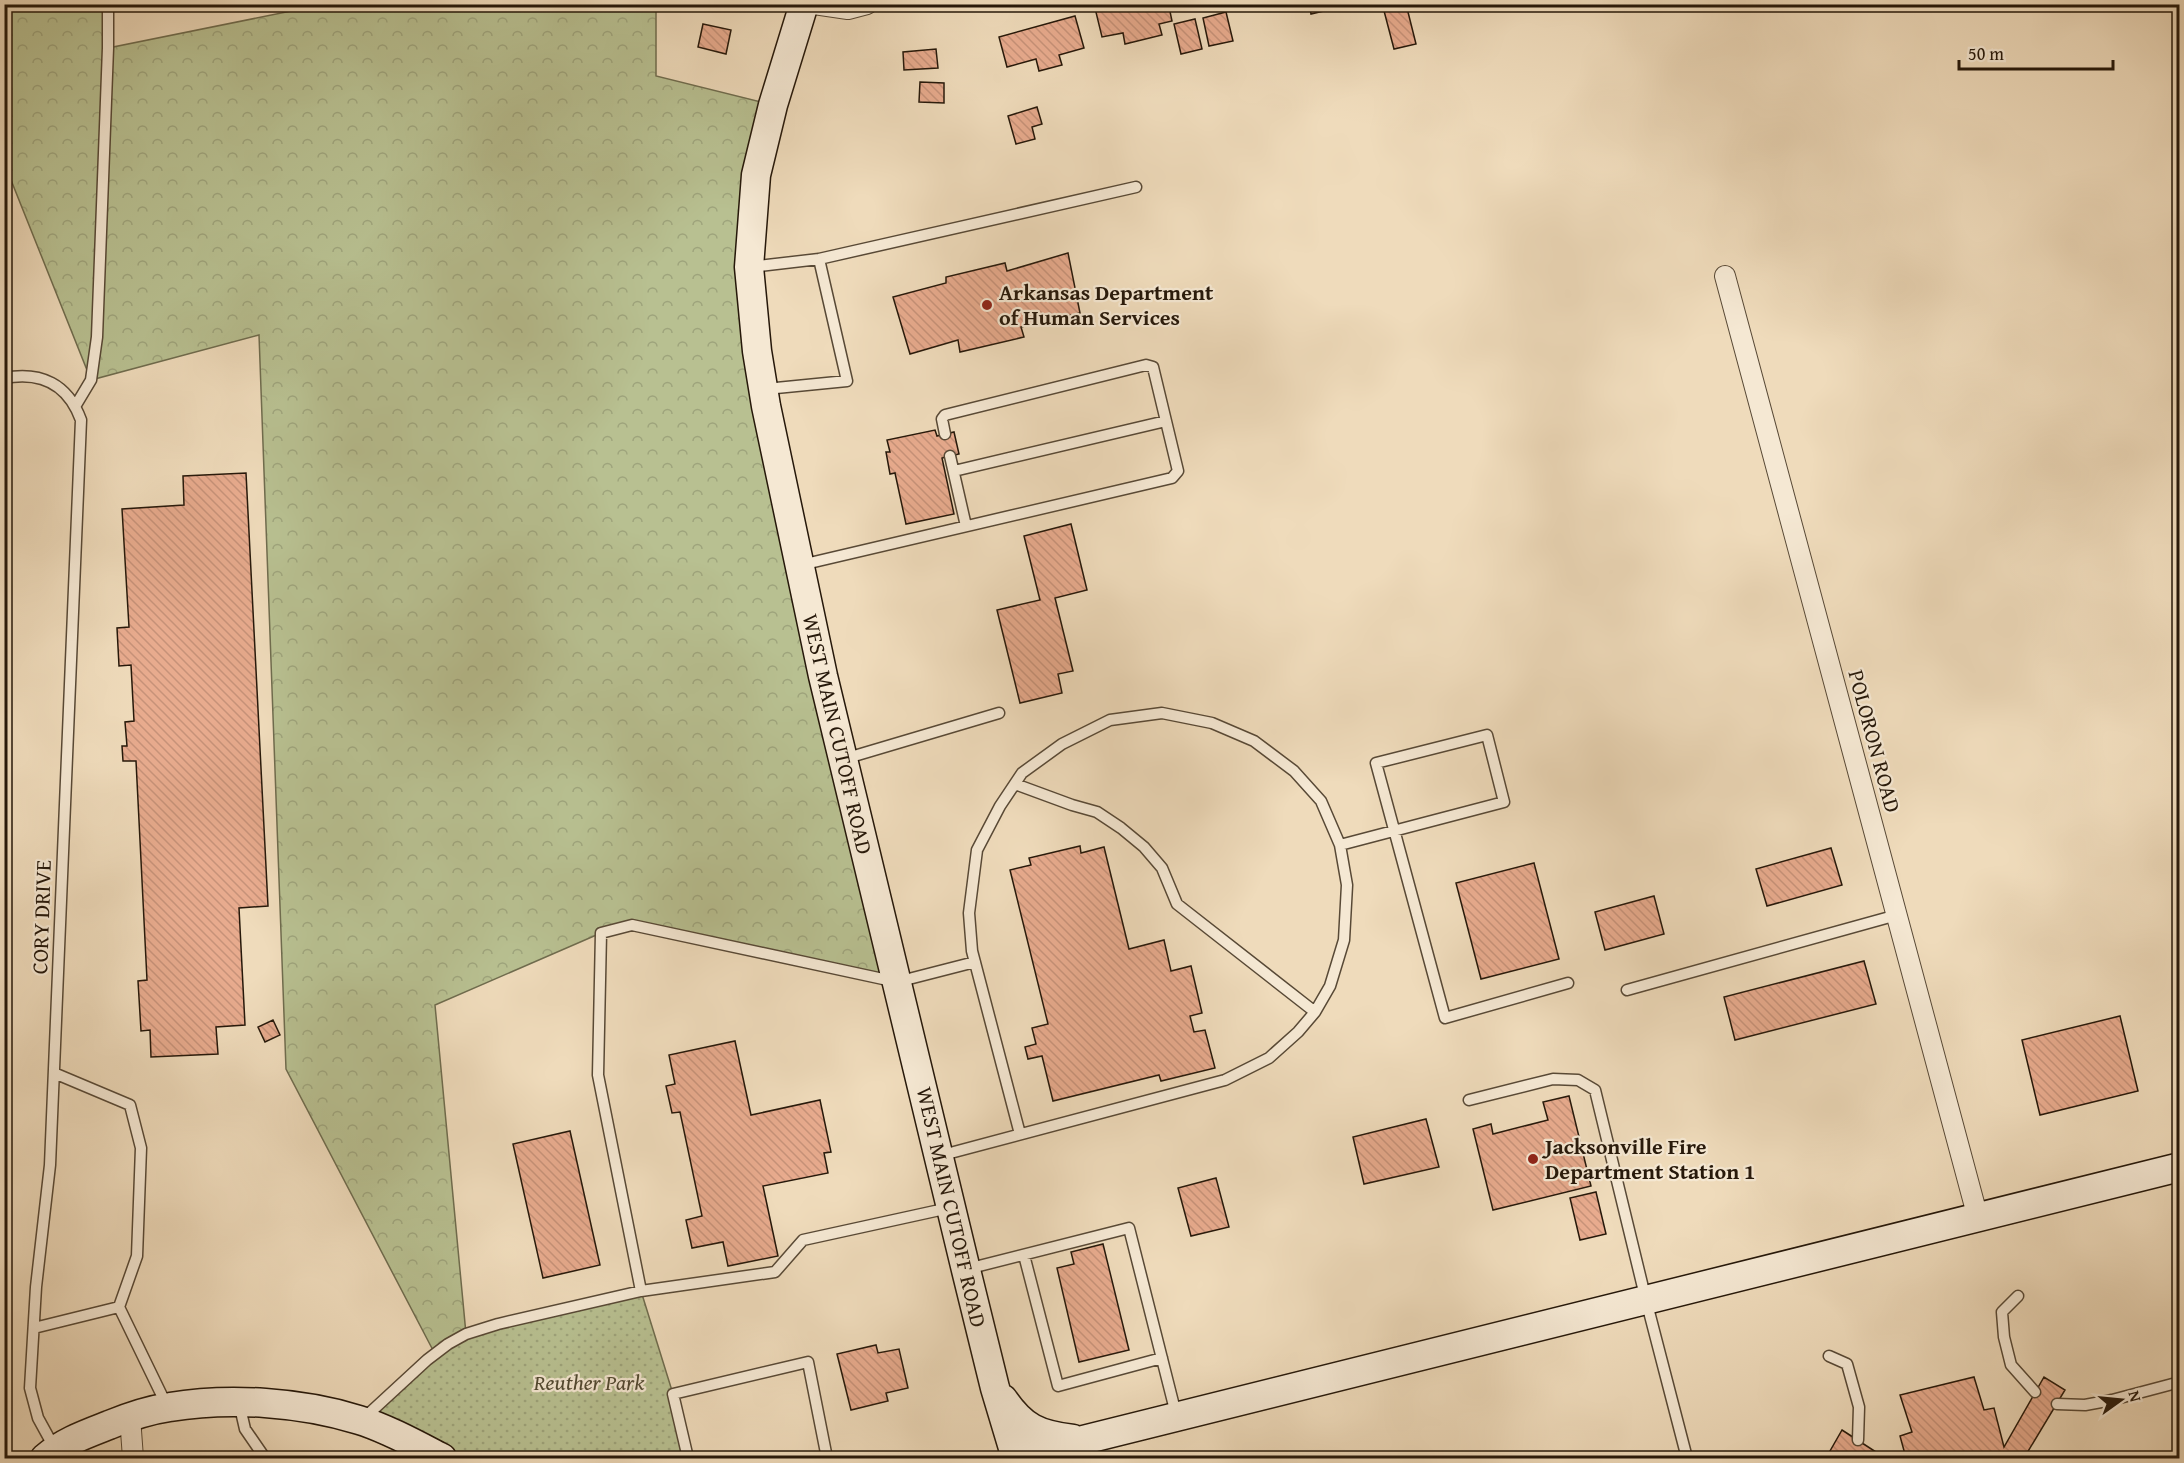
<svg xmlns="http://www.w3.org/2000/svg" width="2184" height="1463" font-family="'Gentium Book Plus',serif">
	<defs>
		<pattern id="forest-crowns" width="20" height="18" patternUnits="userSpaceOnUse" patternTransform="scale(1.5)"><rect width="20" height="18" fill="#b8c091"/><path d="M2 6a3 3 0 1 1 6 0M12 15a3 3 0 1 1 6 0" fill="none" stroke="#9ea47c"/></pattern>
		<pattern id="park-dots" width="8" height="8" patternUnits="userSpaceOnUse" patternTransform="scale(1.5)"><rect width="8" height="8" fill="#b8c091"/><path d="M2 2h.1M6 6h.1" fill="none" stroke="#9ea47c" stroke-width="1.8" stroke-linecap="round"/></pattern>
		<pattern id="building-back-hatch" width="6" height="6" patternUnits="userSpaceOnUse" patternTransform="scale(1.5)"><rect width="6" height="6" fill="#e8ab8e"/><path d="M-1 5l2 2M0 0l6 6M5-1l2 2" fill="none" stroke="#c79279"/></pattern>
	</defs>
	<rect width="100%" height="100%" fill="#efdbbb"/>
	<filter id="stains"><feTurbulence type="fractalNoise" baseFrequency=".00333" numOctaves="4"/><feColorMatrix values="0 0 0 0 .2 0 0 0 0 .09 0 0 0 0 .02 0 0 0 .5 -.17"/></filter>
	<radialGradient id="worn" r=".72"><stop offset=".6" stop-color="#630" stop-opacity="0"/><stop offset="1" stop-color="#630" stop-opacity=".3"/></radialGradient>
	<path fill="url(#forest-crowns)" stroke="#6f6c4e" stroke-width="1.5" d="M 5,5 L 107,5 L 108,48 L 321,5 L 656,5 L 656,76 L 773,105 L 749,267 L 897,982 L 632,925 L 601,933 L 435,1005 L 466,1334 L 436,1356 L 286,1069 L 259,335 L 91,380 L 5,165 Z"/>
	<path fill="url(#park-dots)" stroke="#6f6c4e" stroke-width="1.5" d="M 641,1291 L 673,1394 L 688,1458 L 442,1458 L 362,1420 L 466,1334 Z"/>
	<path fill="url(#building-back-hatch)" stroke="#26180a" stroke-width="1.5" d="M 688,4 L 729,4 L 728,11 Z
		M 1094,4 L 1178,4 L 1169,7 L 1172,21 L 1159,24 L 1162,35 L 1125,44 L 1123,33 L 1102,37 Z
		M 1309,4 L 1353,4 L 1311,14 Z
		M 1395,4 L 1406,4 L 1416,44 L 1394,49 L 1383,7 Z
		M 1226,12 L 1233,41 L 1209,46 L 1203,18 Z
		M 1075,16 L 1084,48 L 1059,55 L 1062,65 L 1039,71 L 1036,59 L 1007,67 L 999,37 Z
		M 1195,19 L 1202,49 L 1181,54 L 1174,24 Z
		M 703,24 L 731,30 L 726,54 L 698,47 Z
		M 936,49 L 938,68 L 904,70 L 903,52 Z
		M 920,82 L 944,83 L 944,103 L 919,102 Z
		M 1037,107 L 1042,124 L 1032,127 L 1035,139 L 1016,144 L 1008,116 Z
		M 1068,253 L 1080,313 L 1021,327 L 1024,337 L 960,352 L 958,340 L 910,354 L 893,297 L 946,283 L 946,277 L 1005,263 L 1007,271 Z
		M 935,430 L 937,436 L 954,432 L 959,454 L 942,458 L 954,514 L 906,524 L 895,473 L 890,474 L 886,452 L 890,452 L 887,440 Z
		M 246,473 L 268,906 L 239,908 L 245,1025 L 216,1027 L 218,1054 L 151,1057 L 150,1030 L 141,1031 L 138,981 L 147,980 L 136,761 L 123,761 L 122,746 L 127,746 L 125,722 L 134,721 L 131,665 L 119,666 L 117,628 L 129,627 L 122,509 L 184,505 L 183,476 Z
		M 1071,524 L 1087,590 L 1055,598 L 1073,671 L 1058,674 L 1062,693 L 1020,703 L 997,610 L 1040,600 L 1024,536 Z
		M 1080,846 L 1081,853 L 1104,847 L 1129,949 L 1164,940 L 1171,971 L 1191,966 L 1202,1013 L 1190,1016 L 1194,1032 L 1205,1030 L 1215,1068 L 1161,1081 L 1159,1075 L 1053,1101 L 1042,1056 L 1028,1059 L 1025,1047 L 1036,1044 L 1032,1028 L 1048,1024 L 1010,870 L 1031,865 L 1029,858 Z
		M 1831,848 L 1842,885 L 1767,906 L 1756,869 Z
		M 1534,863 L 1559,959 L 1481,979 L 1456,883 Z
		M 1654,896 L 1664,934 L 1605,950 L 1595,912 Z
		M 1864,961 L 1876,1004 L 1735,1040 L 1724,997 Z
		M 2120,1016 L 2138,1091 L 2040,1115 L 2022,1040 Z
		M 273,1020 L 280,1035 L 265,1042 L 258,1027 Z
		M 735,1041 L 751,1115 L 820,1100 L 831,1152 L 824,1153 L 828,1173 L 763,1186 L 778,1256 L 728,1266 L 723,1242 L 692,1248 L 686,1220 L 702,1216 L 680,1112 L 672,1113 L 666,1086 L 675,1084 L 669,1055 Z
		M 1569,1096 L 1591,1186 L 1493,1210 L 1473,1129 L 1491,1124 L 1493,1134 L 1548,1120 L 1543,1102 Z
		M 1426,1119 L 1439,1167 L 1364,1184 L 1353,1137 Z
		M 570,1131 L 600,1265 L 543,1278 L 513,1144 Z
		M 1216,1178 L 1229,1227 L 1191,1236 L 1178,1188 Z
		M 1596,1192 L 1606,1234 L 1580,1240 L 1570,1198 Z
		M 1103,1244 L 1129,1350 L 1079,1362 L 1057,1268 L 1074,1264 L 1071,1252 Z
		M 876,1345 L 878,1353 L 899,1349 L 908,1388 L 886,1393 L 888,1401 L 851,1410 L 837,1354 Z
		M 1974,1377 L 1984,1410 L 1994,1408 L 2004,1447 L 2044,1377 L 2065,1390 L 2024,1458 L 1906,1458 L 1900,1436 L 1912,1432 L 1900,1395 Z
		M 1842,1430 L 1876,1452 L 1872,1457 L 1874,1458 L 1826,1458 Z"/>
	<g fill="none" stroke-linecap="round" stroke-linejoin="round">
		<defs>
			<path id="lane" d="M 750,267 L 819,259 L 1136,187
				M 4,378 C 41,371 68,384 81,420 L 50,1165 L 36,1287 L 30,1388 L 38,1418 L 55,1449
				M 766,389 L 847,381 L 819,259
				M 76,405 L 91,380 L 97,337 L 108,48 L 108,4
				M 950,456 L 966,526
				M 954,471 L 1166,421
				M 801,565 L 1172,478 L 1178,471 L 1153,367 L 1146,365 L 945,415 L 942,419 L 945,434
				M 844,759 L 999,713
				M 1015,784 L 1072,805 L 1097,812 L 1121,828 L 1144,847 L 1162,868 L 1177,904 L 1315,1012
				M 1340,845 L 1504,802 L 1487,735 L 1376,763 L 1445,1018 L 1568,983
				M 1627,990 L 1897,915
				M 1469,1100 L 1553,1079 L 1578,1080 L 1595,1090 L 1646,1300 L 1687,1458
				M 939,1156 L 1225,1080 L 1269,1058 L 1298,1032 L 1315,1012 L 1330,986 L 1344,940 L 1347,885 L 1340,845 L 1321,801 L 1294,771 L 1254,741 L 1212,723 L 1162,713 L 1110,720 L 1062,744 L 1022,773 L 1000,806 L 977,850 L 969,913 L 972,951 L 1020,1134
				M 949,1208 L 803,1240 L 775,1272 L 641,1291 L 598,1075 L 601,933 L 632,925 L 897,982 L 975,962
				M 1024,1255 L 1058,1386 L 1162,1358
				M 967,1269 L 1129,1228 L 1176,1414
				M 2018,1296 L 2002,1312 L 2004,1337 L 2011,1365 L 2035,1392
				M 119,1307 L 167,1406
				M 34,1328 L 119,1307 L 137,1256 L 141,1148 L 130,1105 L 54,1073
				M 1829,1356 L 1847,1364 L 1859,1407 L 1858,1440
				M 239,1403 L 245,1429 L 265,1458
				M 2057,1404 L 2085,1405 L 2112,1400 L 2180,1382
				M 363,1419 L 427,1360 L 448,1344 L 466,1334 L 498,1324 L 641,1291
				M 688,1458 L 673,1394 L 808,1362 L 827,1458"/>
			<path id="street" d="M 814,4 L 848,9 L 867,4
				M 1725,276 L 1978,1218
				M 130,1417 L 133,1458"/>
			<path id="secondary" d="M 804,4 L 773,105 L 756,175 L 749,267 L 757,351 L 766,406 L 823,676 L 966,1270 L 995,1388 L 1016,1458
				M 1003,1399 C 1023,1428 1038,1435 1073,1439
				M 45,1458 C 63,1442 86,1434 109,1425 C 128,1417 149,1410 170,1407 C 229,1397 302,1402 359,1420 C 386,1428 417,1445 442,1458
				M 1011,1458 L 2180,1167"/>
		</defs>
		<use href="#lane" stroke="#584936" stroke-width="13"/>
		<use href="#street" stroke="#584936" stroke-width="22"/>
		<use href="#secondary" stroke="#26180a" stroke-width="31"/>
		<use href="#lane" stroke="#f5e8d3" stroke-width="10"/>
		<use href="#street" stroke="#f5e8d3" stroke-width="20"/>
		<use href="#secondary" stroke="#f5e8d3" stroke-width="28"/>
	</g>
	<g fill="#8f2418" stroke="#f5e8d3" stroke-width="2">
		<circle cx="987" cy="305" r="6"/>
		<circle cx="1533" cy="1159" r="6"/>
	</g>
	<g text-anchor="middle" stroke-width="4.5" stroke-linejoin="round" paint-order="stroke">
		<g font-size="22" font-weight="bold" fill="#26180a" stroke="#f5e8d3" text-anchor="start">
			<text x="999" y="300">Arkansas Department<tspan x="999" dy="25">of Human Services</tspan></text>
			<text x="1545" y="1154">Jacksonville Fire<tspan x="1545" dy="25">Department Station 1</tspan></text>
		</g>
		<g font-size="22" fill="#26180a" stroke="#f5e8d3">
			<text transform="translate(838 734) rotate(77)" y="8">WEST MAIN CUTOFF ROAD</text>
			<text transform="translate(1875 741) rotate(75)" y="8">POLORON ROAD</text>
			<text transform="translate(41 917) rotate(-88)" y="8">CORY DRIVE</text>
			<text transform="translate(952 1207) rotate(77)" y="8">WEST MAIN CUTOFF ROAD</text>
		</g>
		<g font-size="22" font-style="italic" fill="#524a32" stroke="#f5e8d3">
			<text x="589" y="1390">Reuther Park</text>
		</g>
	</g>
	<rect width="2184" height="1463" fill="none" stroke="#efdbbb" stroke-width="24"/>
	<rect x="6" y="6" width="2172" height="1451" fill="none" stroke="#26180a" stroke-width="3"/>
	<rect x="12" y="12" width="2160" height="1439" fill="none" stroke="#26180a" stroke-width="1.5"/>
	<g transform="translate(2121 1400) rotate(75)" stroke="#f5e8d3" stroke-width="4.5" paint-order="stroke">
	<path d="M0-4.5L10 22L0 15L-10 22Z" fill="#26180a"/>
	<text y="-9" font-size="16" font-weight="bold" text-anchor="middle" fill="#26180a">N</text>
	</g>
	<path d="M1959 60v9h154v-9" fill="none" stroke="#26180a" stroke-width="3"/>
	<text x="1968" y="60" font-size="18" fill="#26180a" stroke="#f5e8d3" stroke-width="4.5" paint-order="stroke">50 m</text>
	<rect width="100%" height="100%" filter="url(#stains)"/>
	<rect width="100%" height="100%" fill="url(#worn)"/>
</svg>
